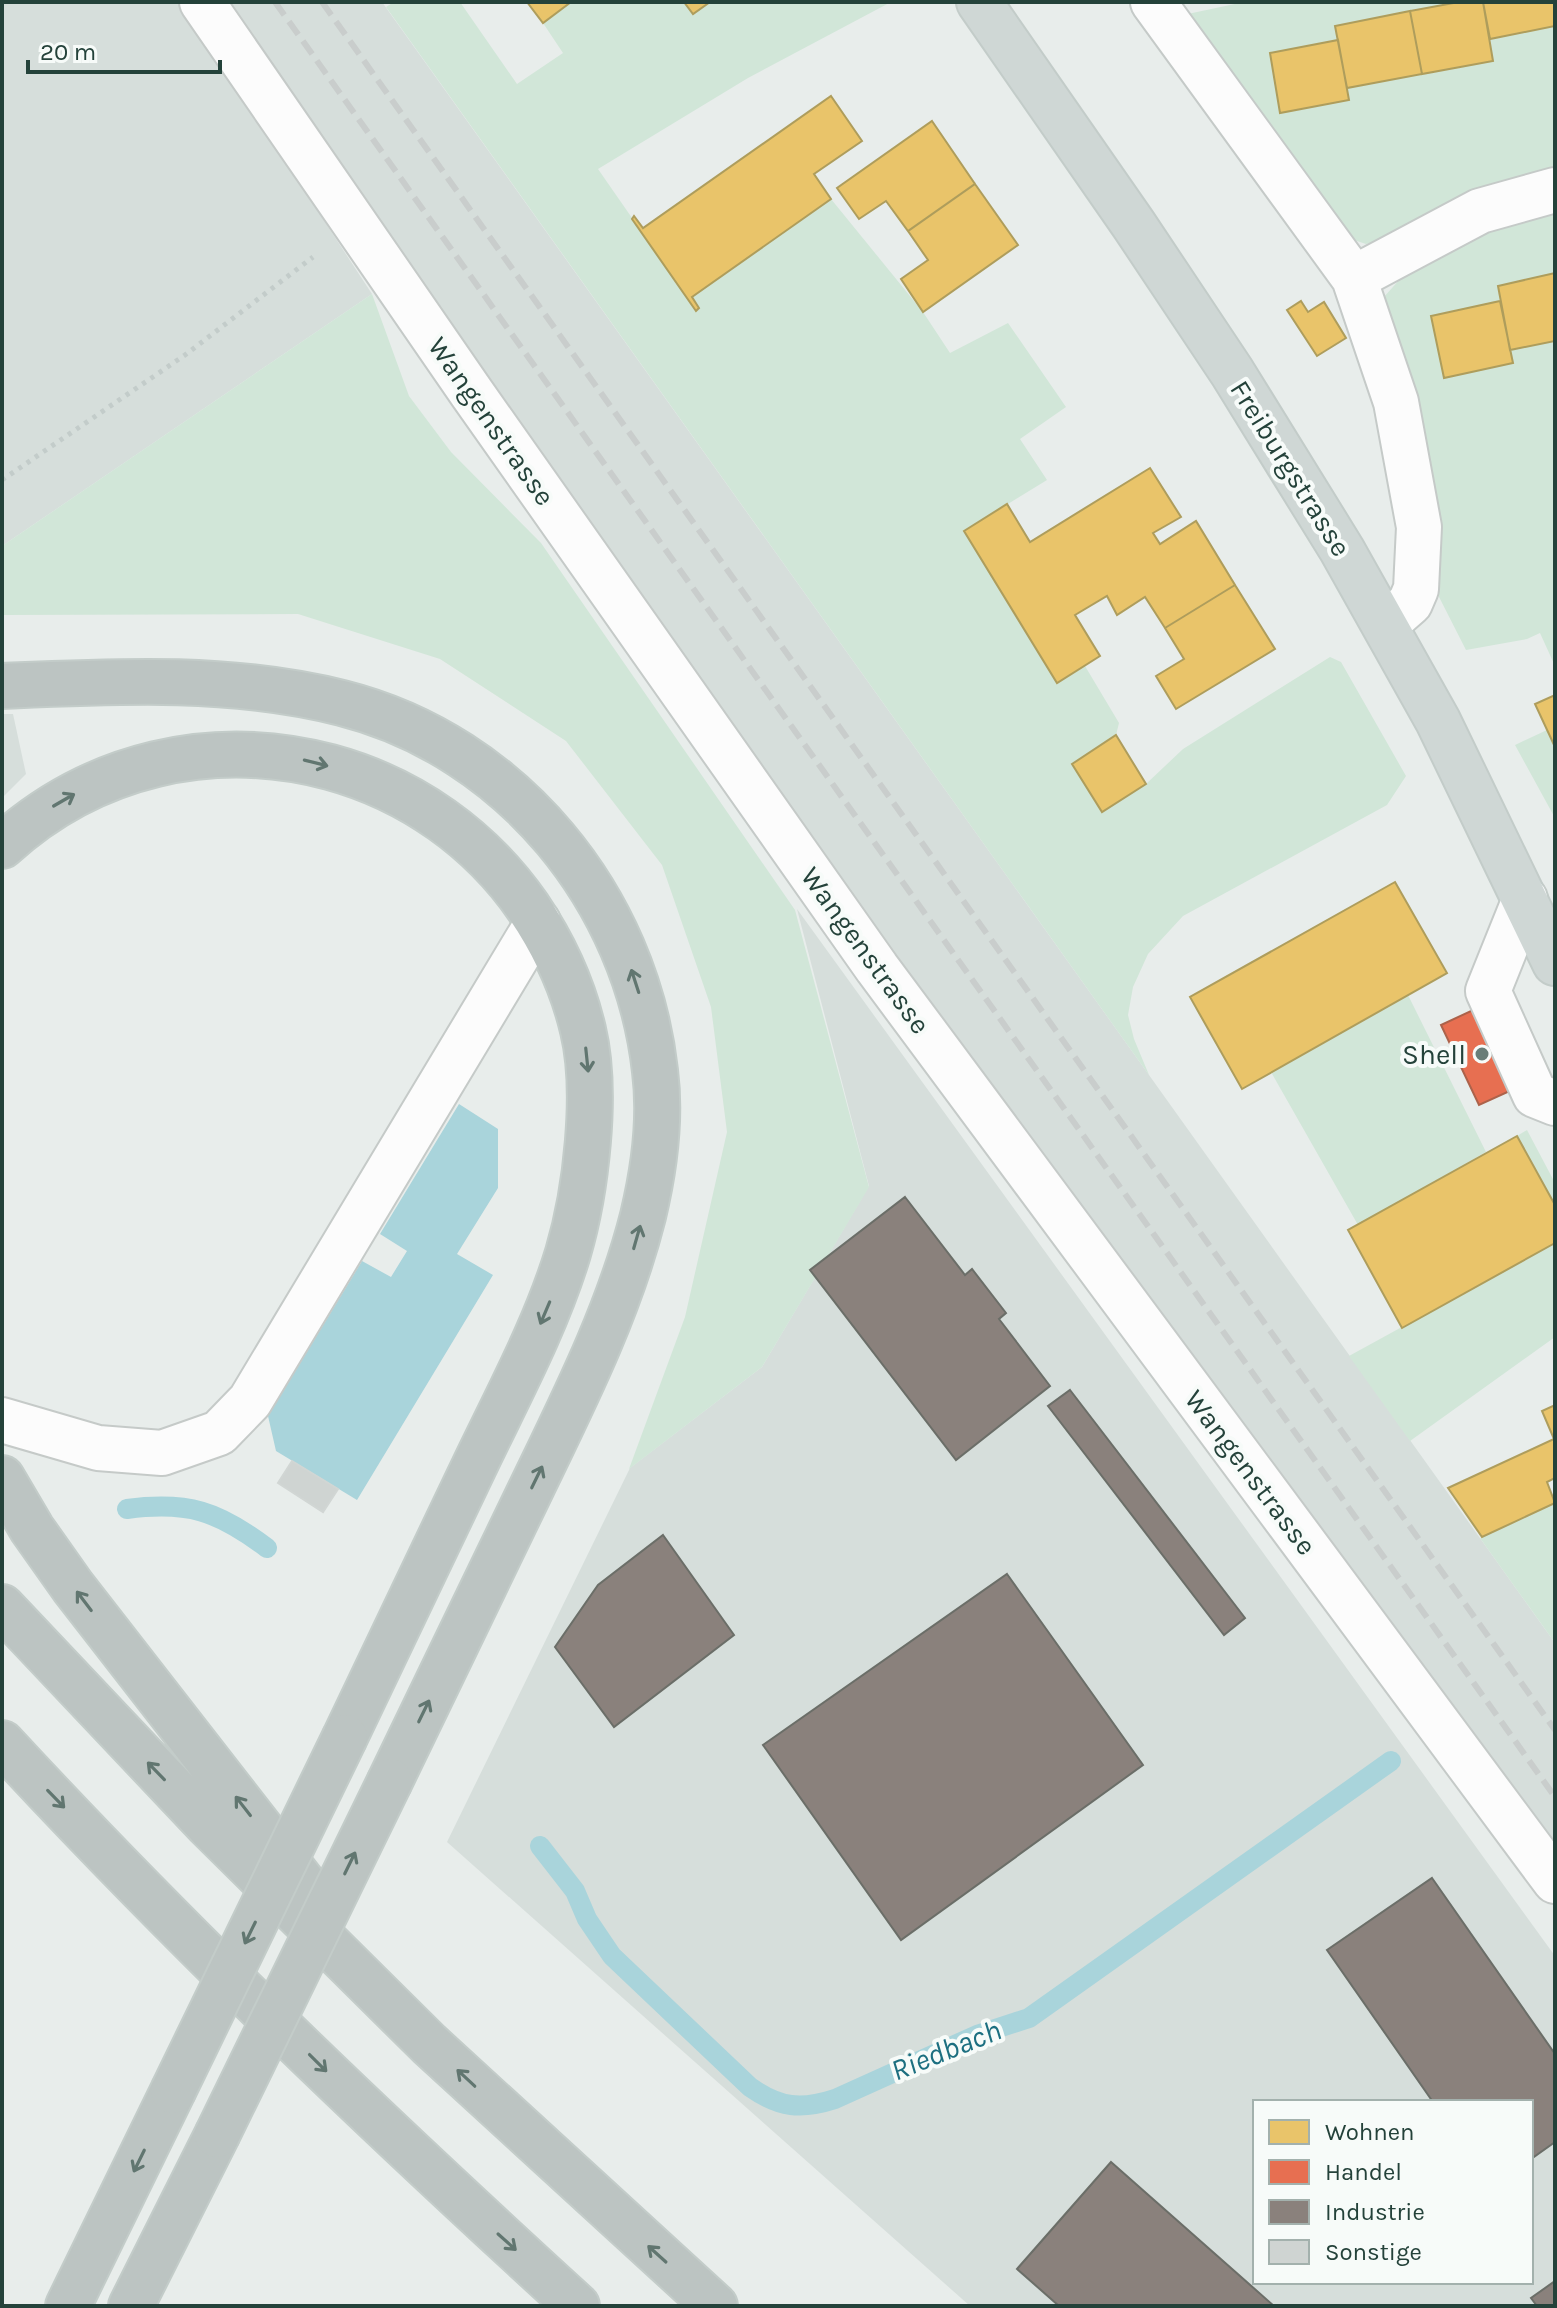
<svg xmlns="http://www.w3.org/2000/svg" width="1557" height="2308" font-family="Karla,sans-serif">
	<rect width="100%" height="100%" fill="#e8edeb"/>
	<path fill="#d6dedb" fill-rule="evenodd" d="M 2,2 L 181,2 L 372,294 L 2,546 Z
		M 202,2 L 382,2 L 1555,1643 L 1555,1881 Z
		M 2,714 L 13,714 L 26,774 L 2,798 Z
		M 797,909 L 1555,1956 L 1555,2306 L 970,2306 L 447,1842 L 630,1468 L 762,1367 L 869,1186 ZM 1255,2102 L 1531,2102 L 1531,2282 L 1255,2282 Z"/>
	<path fill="#d1e6d8" d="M 394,2 L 460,2 L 517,84 L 563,53 L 543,23 L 571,2 L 684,2 L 694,14 L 710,2 L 891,2 L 748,78 L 598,169 L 696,310 L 699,308 L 692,297 L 831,199 L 923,312 L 950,353 L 1008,323 L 1066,407 L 1020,439 L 1047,480 L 964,531 L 1057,683 L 1085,666 L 1119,723 L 1116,735 L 1072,764 L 1101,812 L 1146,784 L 1183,749 L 1330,657 L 1341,662 L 1406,776 L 1387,805 L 1183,916 L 1148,954 L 1133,987 L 1128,1015 L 1134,1039 L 1149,1075 L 386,7 Z
		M 1244,2 L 1459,2 L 1336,26 L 1338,40 L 1270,53 L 1281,113 L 1349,100 L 1347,88 L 1493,61 L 1490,39 L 1555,26 L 1555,177 L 1408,234 L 1366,244 L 1342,236 L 1183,15 Z
		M 1555,206 L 1555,273 L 1498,286 L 1500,301 L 1431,316 L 1512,363 L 1510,350 L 1555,341 L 1555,666 L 1540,633 L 1527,639 L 1466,650 L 1437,593 L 1383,298 L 1401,278 L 1445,244 Z
		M 372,294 L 409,396 L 451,452 L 541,543 L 795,910 L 869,1187 L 762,1367 L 629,1469 L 685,1317 L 727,1132 L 711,1007 L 662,865 L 566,741 L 440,659 L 298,614 L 2,615 L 2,546 Z
		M 1547,730 L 1555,747 L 1555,818 L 1515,745 Z
		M 1408,995 L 1486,1152 L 1358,1225 L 1271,1072 Z
		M 1527,1130 L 1555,1183 L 1555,1205 L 1517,1136 Z
		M 1555,1243 L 1555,1337 L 1410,1441 L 1349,1356 Z
		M 1555,1503 L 1555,1643 L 1480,1538 Z"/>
	<path fill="#a9d4db" d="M 459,1104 L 498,1129 L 498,1188 L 457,1254 L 493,1275 L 357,1500 L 276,1451 L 268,1416 L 362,1261 L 391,1277 L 407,1251 L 380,1234 Z"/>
	<path fill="#e9c46a" stroke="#ae9d5c" stroke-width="2" d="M 527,2 L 571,2 L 543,23 Z
		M 684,2 L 710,2 L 693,14 Z
		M 1459,2 L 1483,2 L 1493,61 L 1422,74 L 1410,11 Z
		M 1483,2 L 1555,2 L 1555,26 L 1490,39 Z
		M 1410,11 L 1422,74 L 1347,88 L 1335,26 Z
		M 1338,40 L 1349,100 L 1280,113 L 1270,53 Z
		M 831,96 L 862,141 L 814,174 L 831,199 L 692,297 L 699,308 L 696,311 L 632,219 L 634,216 L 643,228 Z
		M 932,121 L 975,184 L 908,231 L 886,201 L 859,219 L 837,188 Z
		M 975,184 L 1018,245 L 923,312 L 901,279 L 928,260 L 908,231 Z
		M 1555,273 L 1555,341 L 1510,350 L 1498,286 Z
		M 1301,301 L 1308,312 L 1324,302 L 1346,338 L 1317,356 L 1287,310 Z
		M 1500,301 L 1513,363 L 1444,378 L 1431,316 Z
		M 1150,468 L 1181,517 L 1153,533 L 1160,544 L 1196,521 L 1235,585 L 1165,628 L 1145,597 L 1117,615 L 1107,596 L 1075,615 L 1100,656 L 1057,683 L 964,531 L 1007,504 L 1030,542 Z
		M 1235,585 L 1275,649 L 1176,709 L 1156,676 L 1184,659 L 1165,628 Z
		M 1555,695 L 1555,747 L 1535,704 Z
		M 1116,735 L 1146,784 L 1102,812 L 1072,764 Z
		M 1395,882 L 1447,973 L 1242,1089 L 1190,997 Z
		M 1517,1136 L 1555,1205 L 1555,1243 L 1402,1328 L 1348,1230 Z
		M 1555,1405 L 1555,1478 L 1547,1482 L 1555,1503 L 1482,1537 L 1448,1488 L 1554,1439 L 1542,1411 Z"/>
	<path fill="#e76f51" stroke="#ac624a" stroke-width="2" d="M 1486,1004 L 1523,1085 L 1479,1105 L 1441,1025 Z"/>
	<path fill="#8a817c" stroke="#6b6e68" stroke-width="2" d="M 905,1197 L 965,1275 L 972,1269 L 1006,1313 L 999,1319 L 1050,1386 L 956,1460 L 810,1270 Z
		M 1070,1390 L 1245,1618 L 1224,1635 L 1048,1406 Z
		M 663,1535 L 734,1635 L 614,1727 L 555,1647 L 598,1585 Z
		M 1007,1574 L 1143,1765 L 901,1940 L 763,1745 Z
		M 1432,1878 L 1555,2054 L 1555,2142 L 1531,2159 L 1531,2102 L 1433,2102 L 1327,1950 Z
		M 1111,2162 L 1274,2306 L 1059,2306 L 1017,2269 Z
		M 1555,2281 L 1555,2306 L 1537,2306 L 1531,2298 Z"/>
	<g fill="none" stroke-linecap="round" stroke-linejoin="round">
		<path stroke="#a9d4db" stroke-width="20" d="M 127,1509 C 188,1501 218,1511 267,1548
			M 540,1846 L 575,1891 L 587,1919 L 612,1956 L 750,2087 C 780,2108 801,2110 835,2099 L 977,2035 L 1029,2018 L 1391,1761"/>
	</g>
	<path fill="#cfd4d2" stroke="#d1d6d4" stroke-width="2" d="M 292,1461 L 338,1489 L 323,1512 L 278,1483 Z"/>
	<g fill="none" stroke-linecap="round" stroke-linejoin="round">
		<defs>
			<path id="minor" d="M 202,2 L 471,392 L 877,968 L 1555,1881
				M 1153,2 L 1354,278 L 1396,402 L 1419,527 L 1416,589 L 1410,603 L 1386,624
				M 1354,278 L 1480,211 L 1555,190
				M 1525,899 L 1488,991 L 1535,1095 L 1555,1103
				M 2,1420 L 98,1448 L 162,1453 L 219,1433 L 250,1401 L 538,922"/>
			<path id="major" d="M 979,2 L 1134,225 L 1232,372 L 1342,550 L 1438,721 L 1555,963"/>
			<path id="highway" d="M 2,686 C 117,681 230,675 342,703 C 512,746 636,899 655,1071 C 661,1118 654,1170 643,1216 C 619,1311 574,1400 532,1487 C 485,1585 437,1683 390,1781
				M 2,846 C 92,764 212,736 330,767 C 411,789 481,839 528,907 C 553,944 573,987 583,1030 C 598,1092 586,1192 568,1253 C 545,1329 505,1401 471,1473 C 429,1561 387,1649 345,1737
				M 2,1478 L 32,1529 L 73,1587 L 307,1888
				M 2,1607 L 208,1825 L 429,2044 L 715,2306
				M 2,1743 C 184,1940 379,2125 577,2306
				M 68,2306 L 173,2091
				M 131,2306 L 217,2135"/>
		</defs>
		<use href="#minor" stroke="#c5cac8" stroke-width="48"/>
		<use href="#major" stroke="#c3ccc9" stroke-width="48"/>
		<use href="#highway" stroke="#c3ccc9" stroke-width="48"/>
		<path stroke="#c3ccca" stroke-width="5" stroke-dasharray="4 6" stroke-linecap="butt" d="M 2,480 L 185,355 L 313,257"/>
		<use href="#minor" stroke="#fcfcfc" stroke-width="44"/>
		<use href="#major" stroke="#cfd7d5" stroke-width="44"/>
		<use href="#highway" stroke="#bcc4c2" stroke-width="44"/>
		<path stroke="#c9cdcc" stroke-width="6" stroke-dasharray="16 8" stroke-linecap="butt" d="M 275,2 L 1555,1797
			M 322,2 L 1555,1730"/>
		<defs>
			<path id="highway-bridge" d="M 173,2091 L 345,1737
				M 217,2135 L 390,1781"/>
		</defs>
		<use href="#highway-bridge" stroke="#c3ccc9" stroke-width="48" stroke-linecap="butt"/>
		<use href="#highway-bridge" stroke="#bcc4c2" stroke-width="44"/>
	</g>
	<defs><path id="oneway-shaft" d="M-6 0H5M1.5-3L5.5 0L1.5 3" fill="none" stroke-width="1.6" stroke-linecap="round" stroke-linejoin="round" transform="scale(2)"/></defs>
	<g stroke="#617670">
		<use href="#oneway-shaft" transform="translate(316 763) rotate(14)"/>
		<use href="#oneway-shaft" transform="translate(64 800) rotate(-30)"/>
		<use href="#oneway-shaft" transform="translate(635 981) rotate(-108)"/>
		<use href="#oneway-shaft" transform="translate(587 1060) rotate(84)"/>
		<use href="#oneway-shaft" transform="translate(637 1237) rotate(-74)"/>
		<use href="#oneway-shaft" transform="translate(545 1313) rotate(113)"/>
		<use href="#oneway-shaft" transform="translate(537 1477) rotate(-64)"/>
		<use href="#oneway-shaft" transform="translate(84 1601) rotate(-127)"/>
		<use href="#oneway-shaft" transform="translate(424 1711) rotate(-64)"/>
		<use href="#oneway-shaft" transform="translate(156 1771) rotate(-134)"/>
		<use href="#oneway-shaft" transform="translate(56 1799) rotate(46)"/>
		<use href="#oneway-shaft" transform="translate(243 1806) rotate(-128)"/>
		<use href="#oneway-shaft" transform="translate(350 1863) rotate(-64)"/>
		<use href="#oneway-shaft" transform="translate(250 1933) rotate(116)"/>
		<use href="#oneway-shaft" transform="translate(318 2063) rotate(45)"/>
		<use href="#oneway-shaft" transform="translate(466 2078) rotate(-137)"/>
		<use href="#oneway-shaft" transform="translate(139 2161) rotate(116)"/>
		<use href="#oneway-shaft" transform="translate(507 2242) rotate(42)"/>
		<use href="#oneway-shaft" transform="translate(657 2254) rotate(-138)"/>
	</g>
	<circle fill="#697e78" stroke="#f7fbf9" stroke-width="3" cx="1482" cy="1054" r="8"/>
	<g text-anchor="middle" stroke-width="8" stroke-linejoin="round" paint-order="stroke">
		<g font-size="28" fill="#24423a" stroke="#f7fbf9">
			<text transform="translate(492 421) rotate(55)" y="10">Wangenstrasse</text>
			<text transform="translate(1291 468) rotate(58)" y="10">Freiburgstrasse</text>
			<text transform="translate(866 950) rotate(54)" y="10">Wangenstrasse</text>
			<text transform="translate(1251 1472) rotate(53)" y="10">Wangenstrasse</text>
		</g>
		<g font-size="28" fill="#24423a" stroke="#f7fbf9" text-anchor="end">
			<text x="1466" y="1064">Shell</text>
		</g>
		<g font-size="30" font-style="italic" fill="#1c6f80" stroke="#f7fbf9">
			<text transform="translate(946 2050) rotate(-22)" y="10">Riedbach</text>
		</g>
	</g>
	<rect width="1557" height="2308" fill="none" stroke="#24423a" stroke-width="8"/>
	<rect x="1253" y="2100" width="280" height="184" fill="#f7fbf9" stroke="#a3b1ad" stroke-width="2"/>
	<rect x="1269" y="2120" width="40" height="24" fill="#e9c46a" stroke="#a3b1ad" stroke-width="2"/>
	<text x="1325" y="2140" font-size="24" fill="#24423a">Wohnen</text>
	<rect x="1269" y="2160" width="40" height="24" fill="#e76f51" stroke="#a3b1ad" stroke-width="2"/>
	<text x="1325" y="2180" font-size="24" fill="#24423a">Handel</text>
	<rect x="1269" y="2200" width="40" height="24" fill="#8a817c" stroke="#a3b1ad" stroke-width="2"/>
	<text x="1325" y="2220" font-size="24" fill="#24423a">Industrie</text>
	<rect x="1269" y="2240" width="40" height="24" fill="#cfd4d2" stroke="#a3b1ad" stroke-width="2"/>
	<text x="1325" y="2260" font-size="24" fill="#24423a">Sonstige</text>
	<path d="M28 60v12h192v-12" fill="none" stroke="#24423a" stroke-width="4"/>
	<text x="40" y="60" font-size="24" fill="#24423a" stroke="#f7fbf9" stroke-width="6" paint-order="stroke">20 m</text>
</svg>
